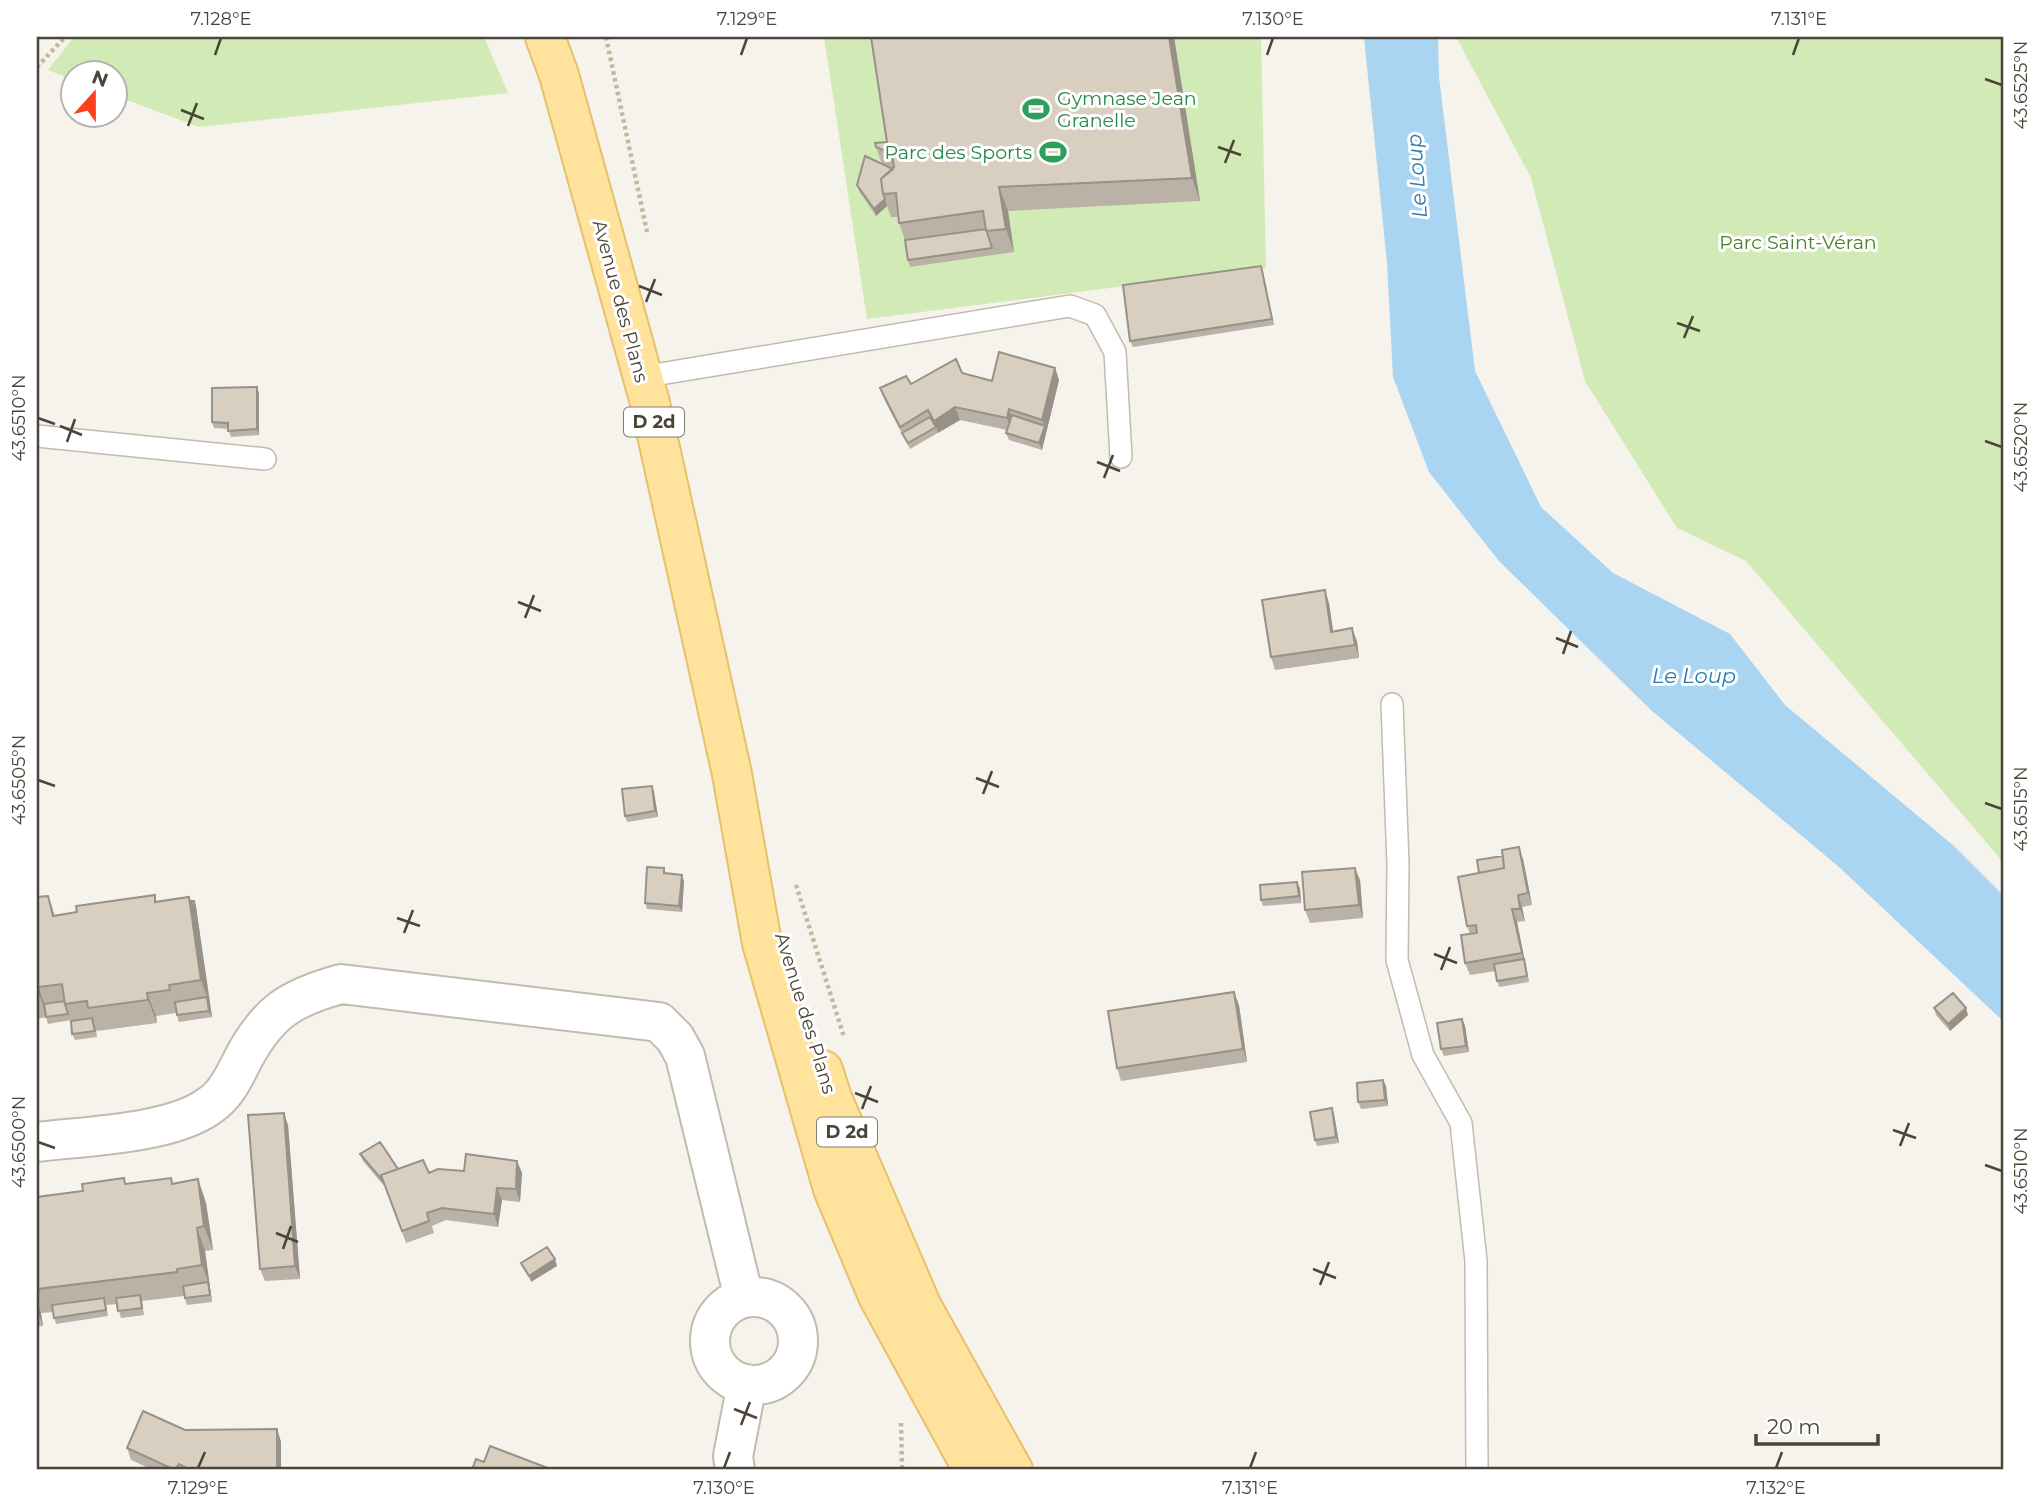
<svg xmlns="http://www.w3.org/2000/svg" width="2040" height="1507" font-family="Montserrat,sans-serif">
	<rect width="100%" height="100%" fill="#f6f3ec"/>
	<path fill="#d2eab5" d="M 74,37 L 484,37 L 508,93 L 199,127 L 116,96 L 116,74 L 74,74 L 73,80 L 48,70 Z
		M 824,37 L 1261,37 L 1266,268 L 867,319 Z
		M 1456,37 L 2003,37 L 2003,862 L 1746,561 L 1677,528 L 1585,381 L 1531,178 Z"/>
	<path fill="#a9d4f2" d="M 1364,37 L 1438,37 L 1439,77 L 1475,371 L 1541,507 L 1613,573 L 1730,634 L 1785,705 L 1954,846 L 2003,895 L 2003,1021 L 1839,867 L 1652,711 L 1499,561 L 1429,472 L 1393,377 L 1387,263 Z"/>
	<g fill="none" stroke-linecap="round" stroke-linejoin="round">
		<defs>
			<path id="lane" d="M 642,377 L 1070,306 L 1095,315 L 1115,352 L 1121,457
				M 37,436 L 265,459
				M 1392,704 L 1398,864 L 1397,960 L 1423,1055 L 1461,1123 L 1476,1261 L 1477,1470"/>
			<path id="street" d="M 37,1142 C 85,1136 171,1134 209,1106 C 226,1095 234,1077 243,1059 C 268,1012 290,998 341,984 L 659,1022 L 675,1038 L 685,1056 L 744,1298
				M710 1341a44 44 0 1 1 88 0a44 44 0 1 1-88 0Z
				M 735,1470 L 733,1456 L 747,1384"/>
			<path id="primary" d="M 545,37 L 559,75 L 650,403 L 732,774 L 762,943 L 833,1189 L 878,1296 L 973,1470
				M 823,1070 L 832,1098 L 922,1307 L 1013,1470"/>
		</defs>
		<use href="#lane" stroke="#c2bbae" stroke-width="24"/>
		<use href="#street" stroke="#c2bbae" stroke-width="42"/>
		<use href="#primary" stroke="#e6c16a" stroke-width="42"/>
		<path stroke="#c4b79f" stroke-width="4.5" stroke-dasharray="3.5 3.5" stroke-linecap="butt" d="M 606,37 L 647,232
			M 37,67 L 65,37
			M 796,885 L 844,1037
			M 901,1423 L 902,1470"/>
		<use href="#lane" stroke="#fff" stroke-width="21"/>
		<use href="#street" stroke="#fff" stroke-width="38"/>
		<use href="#primary" stroke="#ffe39c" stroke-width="38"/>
	</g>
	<path fill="#bab2a6" d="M 871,37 L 1174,37 L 1200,201 L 1008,211 L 1014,252 L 910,267 L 908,260 L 905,240 L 899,223 L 898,217 L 891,217 L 887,206 L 876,216 L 859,191 L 857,185 L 882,164 L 876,147 L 887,142 Z
		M 1261,266 L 1274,325 L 1133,347 L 1130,341 Z
		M 1055,368 L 1059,380 L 1042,450 L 1009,440 L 1006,433 L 1007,430 L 960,420 L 910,449 L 885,401 L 880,388 L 911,384 L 962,373 L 992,381 Z
		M 259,393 L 259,435 L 231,437 L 228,429 L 214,428 L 212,422 Z
		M 1329,603 L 1333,631 L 1357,641 L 1359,658 L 1275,670 L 1271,657 Z
		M 654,792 L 658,817 L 627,822 L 625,816 Z
		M 1523,859 L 1532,905 L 1522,907 L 1525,921 L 1517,922 L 1529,982 L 1499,987 L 1495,971 L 1470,975 L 1465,963 L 1470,934 L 1467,926 L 1479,873 Z
		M 666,873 L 684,881 L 682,912 L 647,909 L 645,903 Z
		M 1360,880 L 1363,918 L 1310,923 L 1305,910 Z
		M 1300,888 L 1301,903 L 1263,906 L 1261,900 Z
		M 37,897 L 50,900 L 55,916 L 157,902 L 194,901 L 196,907 L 212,1017 L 179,1022 L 176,1013 L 156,1016 L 157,1023 L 97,1031 L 96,1029 L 97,1037 L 75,1040 L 72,1034 L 71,1020 L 48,1024 L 46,1017 L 37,1019 Z
		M 1239,1005 L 1247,1062 L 1121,1081 L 1117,1068 Z
		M 1934,1008 L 1968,1015 L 1950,1031 L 1936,1015 Z
		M 1462,1019 L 1465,1026 L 1469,1052 L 1444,1056 L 1441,1049 Z
		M 1383,1080 L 1386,1086 L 1388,1106 L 1361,1109 L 1358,1102 Z
		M 1334,1114 L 1339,1143 L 1317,1146 L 1315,1140 Z
		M 288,1125 L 300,1279 L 265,1281 L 260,1269 Z
		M 360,1154 L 398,1169 L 429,1173 L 464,1171 L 517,1161 L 522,1173 L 520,1202 L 502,1200 L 498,1227 L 446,1220 L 432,1226 L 434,1233 L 406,1243 L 385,1187 L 363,1161 Z
		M 198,1179 L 206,1203 L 213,1250 L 205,1251 L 212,1302 L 187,1305 L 184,1296 L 142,1301 L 144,1315 L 121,1318 L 117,1304 L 106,1305 L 108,1316 L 56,1324 L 53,1312 L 41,1313 L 43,1326 L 37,1327 L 37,1197 L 126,1184 L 173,1183 Z
		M 277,1429 L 281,1442 L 281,1470 L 153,1470 L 131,1460 L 127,1448 L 185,1430 Z"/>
	<path fill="#979187" d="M 1169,37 L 1174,37 L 1200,201 L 1192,178 Z
		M 999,187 L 1008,211 L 1014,252 L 1006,229 Z
		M 885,199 L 887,206 L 876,216 L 874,209 Z
		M 1261,266 L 1263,272 L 1274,325 L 1272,319 Z
		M 1055,368 L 1059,380 L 1042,450 L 1039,443 L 1045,426 L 1042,420 Z
		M 257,387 L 259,393 L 259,435 L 257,429 Z
		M 955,407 L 960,420 L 938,433 L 934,421 Z
		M 1009,409 L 1014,422 L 1011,431 L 1007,418 Z
		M 1325,590 L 1329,603 L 1335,644 L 1331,632 Z
		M 1352,628 L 1357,641 L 1359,658 L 1355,645 Z
		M 652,786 L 654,792 L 658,817 L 655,811 Z
		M 1519,847 L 1523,859 L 1532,905 L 1528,893 Z
		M 1355,868 L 1360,880 L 1363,918 L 1359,905 Z
		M 682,875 L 684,881 L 682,912 L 679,906 Z
		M 1297,882 L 1300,888 L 1301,903 L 1299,896 Z
		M 1518,895 L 1522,907 L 1525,921 L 1520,909 Z
		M 189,897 L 196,914 L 194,901 L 196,907 L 212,1017 L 209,1011 L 207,997 L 201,980 Z
		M 1512,909 L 1517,922 L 1529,982 L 1527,976 Z
		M 38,987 L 47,1010 L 47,1017 L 39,994 Z
		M 1234,992 L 1239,1005 L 1247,1062 L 1243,1049 Z
		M 147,993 L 156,1016 L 157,1023 L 148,1000 Z
		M 1966,1008 L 1968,1015 L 1950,1031 L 1948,1024 Z
		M 1462,1019 L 1465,1026 L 1469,1052 L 1466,1046 Z
		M 1383,1080 L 1386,1086 L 1388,1106 L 1385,1100 Z
		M 1332,1108 L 1334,1114 L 1339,1143 L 1336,1137 Z
		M 284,1113 L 288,1125 L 300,1279 L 295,1266 Z
		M 517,1161 L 522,1173 L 520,1202 L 516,1189 Z
		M 198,1179 L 206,1203 L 213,1250 L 204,1226 Z
		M 497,1188 L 502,1200 L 498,1227 L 494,1214 Z
		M 197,1228 L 205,1251 L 212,1302 L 210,1295 L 208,1282 L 202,1265 Z
		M 555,1259 L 557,1266 L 531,1282 L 529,1276 Z
		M 37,1302 L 41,1313 L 43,1326 L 37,1310 Z
		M 277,1429 L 281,1442 L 281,1470 L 277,1470 Z"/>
	<path fill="#d8cfc1" stroke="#979187" stroke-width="2" d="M 871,37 L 1169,37 L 1192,178 L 999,187 L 1006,229 L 986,231 L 983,211 L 899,223 L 896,193 L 883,194 L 881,179 L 894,167 L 892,154 L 876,147 L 875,143 L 887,142 Z
		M 865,156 L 893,169 L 881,179 L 883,194 L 885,199 L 874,209 L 857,185 Z
		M 986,229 L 992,248 L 908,260 L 905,240 Z
		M 1261,266 L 1272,319 L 1130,341 L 1123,285 Z
		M 999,352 L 1055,368 L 1042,420 L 1009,409 L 1007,418 L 955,407 L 934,421 L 928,410 L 900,427 L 880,388 L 906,376 L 911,384 L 956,359 L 962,373 L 992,381 Z
		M 257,387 L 257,429 L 228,431 L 228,423 L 212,422 L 212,388 Z
		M 1012,415 L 1045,426 L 1039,443 L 1006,433 Z
		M 930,417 L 936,427 L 908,443 L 902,433 Z
		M 1325,590 L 1331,632 L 1352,628 L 1355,645 L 1271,657 L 1262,600 Z
		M 652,786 L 655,811 L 625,816 L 622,789 Z
		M 1519,847 L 1528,893 L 1518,895 L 1520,909 L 1512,909 L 1522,953 L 1465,963 L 1461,935 L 1477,933 L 1476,925 L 1467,926 L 1458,877 L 1504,868 L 1502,850 Z
		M 1503,856 L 1504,868 L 1479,873 L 1477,860 Z
		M 647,867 L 664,868 L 664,873 L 682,875 L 679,906 L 645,903 Z
		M 1355,868 L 1359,905 L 1305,910 L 1302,872 Z
		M 1297,882 L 1299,896 L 1261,900 L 1260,885 Z
		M 155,895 L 155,902 L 189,897 L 201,980 L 169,985 L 170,990 L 147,993 L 148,1000 L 88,1008 L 87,1001 L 65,1004 L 62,984 L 38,987 L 39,994 L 37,994 L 37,897 L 48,896 L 53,916 L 77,912 L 76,906 Z
		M 191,901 L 194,901 L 196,914 Z
		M 1524,959 L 1527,976 L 1497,981 L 1494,964 Z
		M 1234,992 L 1243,1049 L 1117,1068 L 1108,1011 Z
		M 1953,993 L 1966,1008 L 1948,1024 L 1934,1008 Z
		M 207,997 L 209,1011 L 177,1015 L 175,1002 Z
		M 64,1001 L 68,1014 L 46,1017 L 44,1004 Z
		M 92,1018 L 95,1031 L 72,1034 L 71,1021 Z
		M 1462,1019 L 1466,1046 L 1441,1049 L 1437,1023 Z
		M 1383,1080 L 1385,1100 L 1358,1102 L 1357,1083 Z
		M 1332,1108 L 1336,1137 L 1315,1140 L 1310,1112 Z
		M 284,1113 L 295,1266 L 260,1269 L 248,1115 Z
		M 380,1142 L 398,1169 L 381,1175 L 383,1181 L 360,1154 Z
		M 466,1154 L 517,1161 L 516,1189 L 497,1188 L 494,1214 L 442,1208 L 427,1213 L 429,1221 L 402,1231 L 381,1175 L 423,1160 L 429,1173 L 438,1169 L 464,1171 Z
		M 124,1178 L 125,1184 L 171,1178 L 172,1184 L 198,1179 L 204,1226 L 197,1228 L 202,1265 L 177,1269 L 177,1272 L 37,1289 L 37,1197 L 83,1191 L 82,1184 Z
		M 547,1247 L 555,1259 L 529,1276 L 521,1263 Z
		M 208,1282 L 210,1295 L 185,1298 L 183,1286 Z
		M 140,1295 L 142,1308 L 118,1311 L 116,1298 Z
		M 104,1298 L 106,1310 L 54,1318 L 52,1305 Z
		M 143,1411 L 185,1430 L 277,1429 L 277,1470 L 190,1470 L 179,1464 L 175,1470 L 127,1448 Z
		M 490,1446 L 553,1470 L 472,1470 L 476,1459 L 484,1462 Z"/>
	<path fill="none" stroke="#4b4439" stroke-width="2.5" d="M 215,55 L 221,38M 741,55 L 747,38M 1267,55 L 1273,38M 1793,55 L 1799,38M 1985,79 L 2002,85M 181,110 L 204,119M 188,126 L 197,103M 1218,147 L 1241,155M 1225,163 L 1234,140M 639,286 L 662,295M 646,302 L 655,279M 1677,323 L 1700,331M 1684,338 L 1693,316M 38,418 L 55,424M 60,426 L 82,435M 1985,441 L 2002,447M 67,442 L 75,419M 1097,462 L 1120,471M 1104,478 L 1113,455M 518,602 L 541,611M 525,618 L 534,595M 1556,638 L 1578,647M 1563,654 L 1571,631M 976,778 L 999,787M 38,780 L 55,786M 983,794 L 992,771M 1985,803 L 2002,809M 397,918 L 420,926M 404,933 L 413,910M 1434,954 L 1457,963M 1441,970 L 1450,947M 855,1093 L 878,1102M 862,1109 L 871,1086M 1893,1130 L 1916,1138M 38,1142 L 55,1148M 1900,1146 L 1909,1123M 1985,1165 L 2002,1171M 276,1233 L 298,1242M 283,1249 L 291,1226M 1313,1269 L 1336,1278M 1320,1285 L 1329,1262M 734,1409 L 757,1418M 741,1425 L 750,1402M 198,1468 L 205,1452M 724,1468 L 730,1452M 1250,1468 L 1256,1452M 1776,1468 L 1782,1452"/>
	<defs>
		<symbol id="stadium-bare" viewBox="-9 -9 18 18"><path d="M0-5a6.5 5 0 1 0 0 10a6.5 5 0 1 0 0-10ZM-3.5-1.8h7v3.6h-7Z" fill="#2e9e5b" stroke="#fff" stroke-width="2.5" paint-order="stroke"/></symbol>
	</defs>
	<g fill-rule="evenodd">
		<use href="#stadium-bare" x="1017" y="90" width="38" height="38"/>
		<use href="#stadium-bare" x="1034" y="133" width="38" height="38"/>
	</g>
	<g text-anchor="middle" stroke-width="6" stroke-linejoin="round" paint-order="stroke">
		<g fill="#fff" stroke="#817c74" stroke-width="2">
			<rect x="624" y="407.5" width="60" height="29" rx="5"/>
			<rect x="817" y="1117.5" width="60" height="29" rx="5"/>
		</g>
		<g font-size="18" font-weight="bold" fill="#4b4439">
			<text x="654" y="428">D 2d</text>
			<text x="847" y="1138">D 2d</text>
		</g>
		<g font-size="19" fill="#27864d" stroke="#fff" text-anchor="start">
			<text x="1057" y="105">Gymnase Jean<tspan x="1057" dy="22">Granelle</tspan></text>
			<text x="1032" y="159" text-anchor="end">Parc des Sports</text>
		</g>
		<g font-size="19" fill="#4a7f2a" stroke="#fff">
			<text x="1798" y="249">Parc Saint-Véran</text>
		</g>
		<g font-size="19" fill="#4b4439" stroke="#fff">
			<text transform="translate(621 301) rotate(75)" y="7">Avenue des Plans</text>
			<text transform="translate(806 1013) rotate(73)" y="7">Avenue des Plans</text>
		</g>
		<g font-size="21" font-style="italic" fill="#2e7ab2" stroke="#fff">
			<text transform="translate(1417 176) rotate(-94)" y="7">Le Loup</text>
			<text x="1694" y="683">Le Loup</text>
		</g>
	</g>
	<rect width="2040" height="1507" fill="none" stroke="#ffffff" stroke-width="77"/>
	<g transform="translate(94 94) rotate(21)"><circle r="33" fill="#ffffff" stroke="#b7b4b0" stroke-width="2"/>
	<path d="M0-5L12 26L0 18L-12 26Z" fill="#fc3f1d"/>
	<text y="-10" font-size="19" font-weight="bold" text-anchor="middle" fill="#4b4439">N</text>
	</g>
	<path d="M1756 1434v10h122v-10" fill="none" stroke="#4b4439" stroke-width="3.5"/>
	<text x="1767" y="1434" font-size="21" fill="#4b4439" stroke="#ffffff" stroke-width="5" paint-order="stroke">20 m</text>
	<rect x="38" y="38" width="1964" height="1430" fill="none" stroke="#4b4439" stroke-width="2.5"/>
	<g font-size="18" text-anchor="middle" fill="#4b4439">
		<text x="221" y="25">7.128°E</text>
		<text x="747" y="25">7.129°E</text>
		<text x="1273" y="25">7.130°E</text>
		<text x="1799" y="25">7.131°E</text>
		<text transform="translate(2021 85) rotate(-90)" y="6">43.6525°N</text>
		<text transform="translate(19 418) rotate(-90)" y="6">43.6510°N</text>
		<text transform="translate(2021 447) rotate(-90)" y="6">43.6520°N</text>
		<text transform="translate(19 780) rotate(-90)" y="6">43.6505°N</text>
		<text transform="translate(2021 809) rotate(-90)" y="6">43.6515°N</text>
		<text transform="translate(19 1142) rotate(-90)" y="6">43.6500°N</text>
		<text transform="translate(2021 1171) rotate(-90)" y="6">43.6510°N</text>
		<text x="198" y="1494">7.129°E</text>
		<text x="724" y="1494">7.130°E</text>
		<text x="1250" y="1494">7.131°E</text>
		<text x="1776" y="1494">7.132°E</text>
	</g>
</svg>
